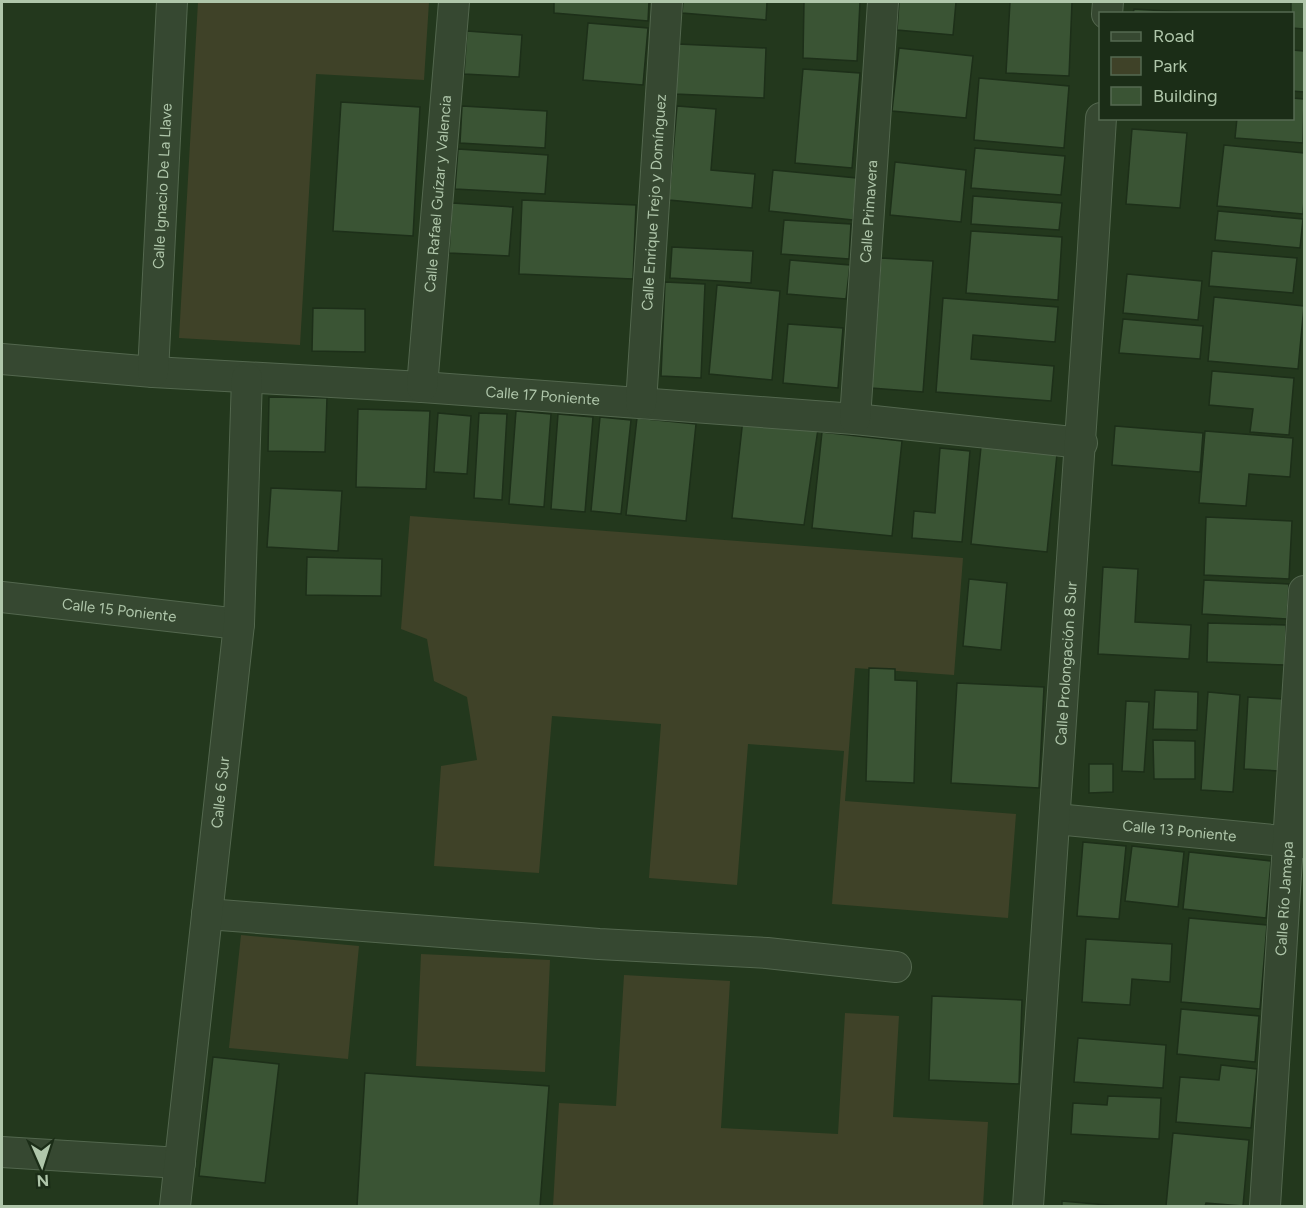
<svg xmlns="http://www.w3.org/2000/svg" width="1306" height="1208" font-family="Figtree,sans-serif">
	<rect width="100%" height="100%" fill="#23381d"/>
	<path fill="#3f4228" d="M 198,2 L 429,2 L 424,80 L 316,74 L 300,345 L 179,338 Z
		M 410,516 L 963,558 L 954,675 L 855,668 L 845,801 L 1016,814 L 1008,918 L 832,904 L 844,751 L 748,744 L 737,885 L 649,878 L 661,724 L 552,716 L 539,873 L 434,866 L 441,766 L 477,760 L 467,697 L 434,681 L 427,639 L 401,629 Z
		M 241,935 L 359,946 L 348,1059 L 229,1048 Z
		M 421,954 L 550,960 L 545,1072 L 416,1066 Z
		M 624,975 L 730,981 L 721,1128 L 838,1134 L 845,1013 L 899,1016 L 893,1117 L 988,1122 L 983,1206 L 553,1206 L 559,1103 L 616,1106 Z"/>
	<path fill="#3a5434" stroke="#1d2f19" stroke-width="1.5" d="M 554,2 L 649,2 L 648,21 L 554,13 Z
		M 683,2 L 767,2 L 766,20 L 682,13 Z
		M 804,2 L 860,2 L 857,61 L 803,58 Z
		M 899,2 L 956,2 L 953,35 L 897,30 Z
		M 1010,2 L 1072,2 L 1069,76 L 1006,73 Z
		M 1291,2 L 1304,2 L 1304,29 L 1292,28 L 1292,14 L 1291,14 Z
		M 1134,9 L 1199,13 L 1133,14 Z
		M 588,23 L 648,28 L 643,85 L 583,80 Z
		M 467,31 L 522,35 L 519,77 L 464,74 Z
		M 678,44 L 766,48 L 764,98 L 675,94 Z
		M 899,48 L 973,56 L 966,118 L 892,111 Z
		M 1292,50 L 1304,51 L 1304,92 L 1292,91 Z
		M 803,69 L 860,73 L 852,168 L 795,163 Z
		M 979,78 L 1069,86 L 1064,148 L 974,140 Z
		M 1292,98 L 1304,99 L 1303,143 L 1235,138 L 1237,118 L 1292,118 Z
		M 341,102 L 420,107 L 413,236 L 333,231 Z
		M 462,106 L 547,111 L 545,148 L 460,143 Z
		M 677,106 L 716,109 L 711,170 L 755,174 L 752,208 L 669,200 Z
		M 1132,129 L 1187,133 L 1180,208 L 1126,204 Z
		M 1224,145 L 1304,153 L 1304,200 L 1303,214 L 1217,206 Z
		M 975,148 L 1065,156 L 1061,195 L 971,188 Z
		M 458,149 L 548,155 L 545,194 L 455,189 Z
		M 895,162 L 966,170 L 961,222 L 890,215 Z
		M 773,170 L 857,178 L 853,220 L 769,211 Z
		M 973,196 L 1062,203 L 1059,230 L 971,224 Z
		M 522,200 L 636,205 L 633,279 L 519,274 Z
		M 452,203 L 513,207 L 509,256 L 449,253 Z
		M 1218,211 L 1303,219 L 1300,248 L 1215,240 Z
		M 784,220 L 851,224 L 849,259 L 781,254 Z
		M 971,231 L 1062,237 L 1058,300 L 966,293 Z
		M 672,247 L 753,251 L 751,283 L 670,278 Z
		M 1212,251 L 1297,258 L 1293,293 L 1209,286 Z
		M 881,258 L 933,261 L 923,392 L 871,388 Z
		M 790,260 L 850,265 L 846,299 L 787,294 Z
		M 1127,274 L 1202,281 L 1198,320 L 1123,313 Z
		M 665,282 L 705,284 L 701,378 L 661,376 Z
		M 717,285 L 780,291 L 772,380 L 709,374 Z
		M 1214,297 L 1304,306 L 1298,369 L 1208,361 Z
		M 943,298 L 1058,307 L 1055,342 L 973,335 L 971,359 L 1054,366 L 1051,401 L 936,392 Z
		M 313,308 L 365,309 L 365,352 L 312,351 Z
		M 1123,319 L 1203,326 L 1200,359 L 1119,353 Z
		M 788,324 L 843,328 L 838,388 L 783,383 Z
		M 1212,371 L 1294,378 L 1289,435 L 1250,432 L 1253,409 L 1209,405 Z
		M 269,397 L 327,398 L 325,452 L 268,451 Z
		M 358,409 L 430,411 L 426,489 L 356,487 Z
		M 516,411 L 551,414 L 544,507 L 509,504 Z
		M 438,413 L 471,416 L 467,474 L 434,472 Z
		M 479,413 L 507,414 L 502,500 L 474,498 Z
		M 558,414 L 593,417 L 585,512 L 551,509 Z
		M 600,417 L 631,420 L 621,514 L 591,511 Z
		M 637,418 L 696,424 L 686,521 L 626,515 Z
		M 743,419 L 818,429 L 804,525 L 732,518 Z
		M 1115,426 L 1203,433 L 1200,472 L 1112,465 Z
		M 1205,431 L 1293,438 L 1290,477 L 1249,474 L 1246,506 L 1199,503 Z
		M 822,432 L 902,441 L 892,536 L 812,528 Z
		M 981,447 L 1057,454 L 1047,552 L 971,544 Z
		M 940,448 L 970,451 L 962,542 L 912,538 L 914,511 L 935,513 Z
		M 271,488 L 342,491 L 338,551 L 267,547 Z
		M 1206,517 L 1292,521 L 1289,579 L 1204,575 Z
		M 307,557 L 382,559 L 381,596 L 306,595 Z
		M 1103,567 L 1138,569 L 1135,622 L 1191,625 L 1189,659 L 1098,654 Z
		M 969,579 L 1007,583 L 1001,650 L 963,646 Z
		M 1204,580 L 1289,584 L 1287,619 L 1202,614 Z
		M 1208,623 L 1286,625 L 1285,665 L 1207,662 Z
		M 869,668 L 895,669 L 895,680 L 917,681 L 914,783 L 866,781 Z
		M 957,683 L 1044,687 L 1039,788 L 951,783 Z
		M 1155,690 L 1198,692 L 1197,730 L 1153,729 Z
		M 1208,692 L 1240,695 L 1233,792 L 1201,790 Z
		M 1248,697 L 1284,699 L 1280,771 L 1244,769 Z
		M 1126,701 L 1149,702 L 1144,772 L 1122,771 Z
		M 1153,740 L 1195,741 L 1195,779 L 1154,779 Z
		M 1089,764 L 1113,764 L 1113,792 L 1089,793 Z
		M 1083,842 L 1126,846 L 1119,919 L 1077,916 Z
		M 1132,846 L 1184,852 L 1178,907 L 1125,901 Z
		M 1189,852 L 1271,861 L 1266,918 L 1183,909 Z
		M 1189,918 L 1267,925 L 1260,1009 L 1181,1002 Z
		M 1086,939 L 1172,944 L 1170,982 L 1132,979 L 1130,1005 L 1082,1002 Z
		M 932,996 L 1022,1000 L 1019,1084 L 929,1080 Z
		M 1181,1009 L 1259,1016 L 1255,1062 L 1177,1054 Z
		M 1078,1038 L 1166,1045 L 1163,1088 L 1074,1082 Z
		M 213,1057 L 279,1064 L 265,1183 L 199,1176 Z
		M 1221,1065 L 1257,1069 L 1251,1128 L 1176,1122 L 1180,1077 L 1219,1080 Z
		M 365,1073 L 549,1086 L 540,1206 L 357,1206 Z
		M 1108,1096 L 1161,1098 L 1159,1139 L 1071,1134 L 1073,1103 L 1107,1105 Z
		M 1173,1133 L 1249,1140 L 1243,1206 L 1206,1203 L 1205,1206 L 1166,1206 Z
		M 1062,1201 L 1118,1206 L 1062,1206 Z"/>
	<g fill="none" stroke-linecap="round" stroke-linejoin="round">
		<defs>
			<g id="street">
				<path d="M 1107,14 L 1108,2"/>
				<path id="s1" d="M 2,359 L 153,372 L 422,387 L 855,419 L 1082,443"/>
				<path id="s2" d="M 153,372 L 172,2"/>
				<path id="s3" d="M 422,387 L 454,2"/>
				<path id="s4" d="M 641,403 L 667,2"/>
				<path id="s5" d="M 855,419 L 883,2"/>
				<path id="s6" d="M 2,597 L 239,624"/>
				<path id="s7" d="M 1056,819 L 1304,843"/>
				<path d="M 207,914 L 599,944 L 767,953 L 896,967"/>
				<path d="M 2,1152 L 180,1163"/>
				<path id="s8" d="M 175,1206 L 239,624 L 247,378"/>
				<path id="s9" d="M 1028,1206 C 1055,844 1079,481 1101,118"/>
				<path id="s10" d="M 1265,1206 L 1304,591"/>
			</g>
		</defs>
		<use href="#street" stroke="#53674e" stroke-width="32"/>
		<use href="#street" stroke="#364831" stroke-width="30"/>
	</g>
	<g text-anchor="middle" stroke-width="5" stroke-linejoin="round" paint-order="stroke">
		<g font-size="15" fill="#afc6aa" stroke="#1b2d17">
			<text dy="5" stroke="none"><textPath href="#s2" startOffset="186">Calle Ignacio De La Llave</textPath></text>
			<text dy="5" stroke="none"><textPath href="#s3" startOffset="194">Calle Rafael Guízar y Valencia</textPath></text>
			<text dy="5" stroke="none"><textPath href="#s4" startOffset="201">Calle Enrique Trejo y Domínguez</textPath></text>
			<text dy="5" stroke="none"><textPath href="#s5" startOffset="208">Calle Primavera</textPath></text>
			<text dy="5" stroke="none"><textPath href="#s1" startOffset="542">Calle 17 Poniente</textPath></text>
			<text dy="5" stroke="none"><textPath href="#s6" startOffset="118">Calle 15 Poniente</textPath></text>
			<text dy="5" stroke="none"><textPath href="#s9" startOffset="544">Calle Prolongación 8 Sur</textPath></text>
			<text dy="5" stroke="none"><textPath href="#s8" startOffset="416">Calle 6 Sur</textPath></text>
			<text dy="5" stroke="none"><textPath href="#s7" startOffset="124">Calle 13 Poniente</textPath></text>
			<text dy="5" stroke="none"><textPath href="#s10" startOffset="308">Calle Río Jamapa</textPath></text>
		</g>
	</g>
	<rect width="1306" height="1208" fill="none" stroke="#afc6aa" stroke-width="6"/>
	<rect x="1099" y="12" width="195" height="108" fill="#1b2d17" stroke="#566a52" stroke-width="1.5"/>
	<rect x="1111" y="32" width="30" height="9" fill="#364831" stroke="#566a52" stroke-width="1.5"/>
	<text x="1153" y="42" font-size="18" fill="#afc6aa">Road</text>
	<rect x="1111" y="57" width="30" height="18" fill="#3f4228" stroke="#566a52" stroke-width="1.5"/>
	<text x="1153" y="72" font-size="18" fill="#afc6aa">Park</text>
	<rect x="1111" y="87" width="30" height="18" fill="#3a5434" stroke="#566a52" stroke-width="1.5"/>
	<text x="1153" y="102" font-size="18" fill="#afc6aa">Building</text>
	<g transform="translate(42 1166) rotate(177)" stroke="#1b2d17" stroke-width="4.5" paint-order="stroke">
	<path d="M0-4.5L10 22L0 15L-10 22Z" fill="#afc6aa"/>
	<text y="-9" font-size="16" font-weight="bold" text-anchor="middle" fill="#afc6aa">N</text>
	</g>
</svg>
